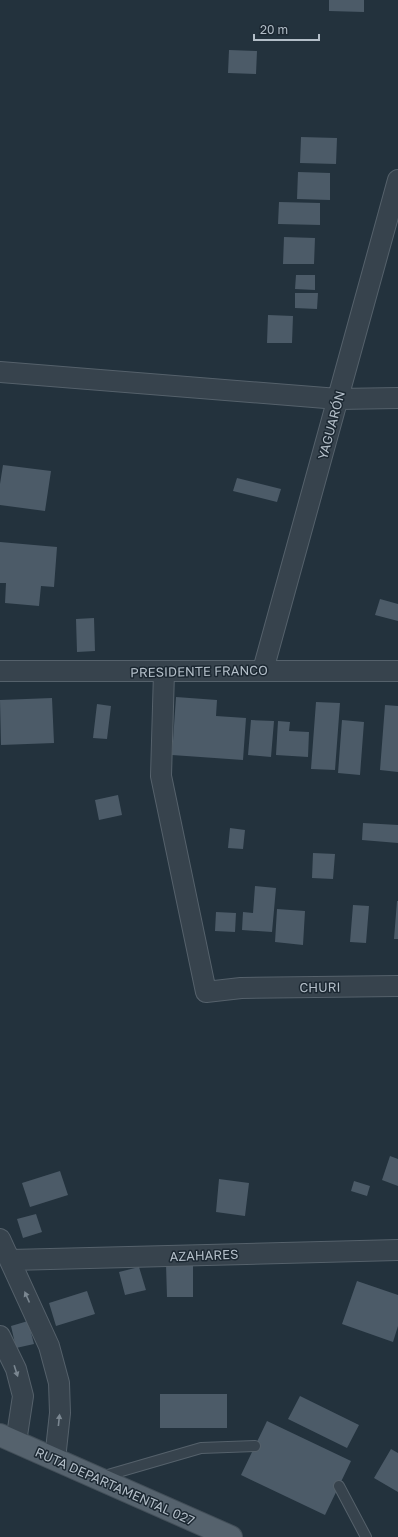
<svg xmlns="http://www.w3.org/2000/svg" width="398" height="1537" font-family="'Golos Text',sans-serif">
	<rect width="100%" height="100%" fill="#23323d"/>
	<path fill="#4c5b68" d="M 329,0 L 364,0 L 364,12 L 329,11 Z
		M 229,50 L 257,51 L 256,74 L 228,73 Z
		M 301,137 L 337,138 L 336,164 L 300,163 Z
		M 298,172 L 330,173 L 330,200 L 297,199 Z
		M 279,202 L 320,203 L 320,225 L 278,224 Z
		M 284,237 L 315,238 L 314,264 L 283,264 Z
		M 296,275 L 315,275 L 315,290 L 295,289 Z
		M 295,293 L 318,293 L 317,309 L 295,308 Z
		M 268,315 L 293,316 L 292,343 L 267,343 Z
		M 3,465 L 51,471 L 45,511 L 0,505 L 0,484 Z
		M 237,478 L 281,489 L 277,502 L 233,491 Z
		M 0,542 L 57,547 L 54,587 L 41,586 L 39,606 L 5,603 L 6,583 L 0,583 Z
		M 380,599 L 398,604 L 398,621 L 375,615 Z
		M 94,618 L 95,651 L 77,652 L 76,619 Z
		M 176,697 L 217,700 L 216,716 L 246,718 L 243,760 L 172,755 Z
		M 52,698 L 54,743 L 1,745 L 0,700 Z
		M 316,702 L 340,703 L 335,770 L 311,769 Z
		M 97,704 L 111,706 L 107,739 L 93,738 Z
		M 385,705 L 398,706 L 398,772 L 380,770 Z
		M 251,720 L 274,721 L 271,757 L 248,755 Z
		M 342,720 L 364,722 L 360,775 L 338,773 Z
		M 278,721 L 290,722 L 289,731 L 309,732 L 308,757 L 276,755 Z
		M 118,795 L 122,815 L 99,820 L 95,800 Z
		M 363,823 L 398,825 L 398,843 L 362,840 Z
		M 230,828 L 245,830 L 243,849 L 228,848 Z
		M 313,853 L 335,854 L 333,879 L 312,878 Z
		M 255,886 L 276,888 L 272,932 L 242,930 L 243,912 L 253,913 Z
		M 397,901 L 398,901 L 398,939 L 394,939 Z
		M 353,905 L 369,906 L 366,943 L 350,942 Z
		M 277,909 L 305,911 L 303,945 L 275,942 Z
		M 216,912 L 236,913 L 235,932 L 215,931 Z
		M 390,1156 L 398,1159 L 398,1186 L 382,1180 Z
		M 60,1171 L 68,1195 L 30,1207 L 22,1183 Z
		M 219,1179 L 249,1183 L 245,1216 L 216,1212 Z
		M 354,1181 L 370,1186 L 367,1196 L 351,1191 Z
		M 36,1214 L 42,1232 L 23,1238 L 17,1219 Z
		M 166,1264 L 193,1264 L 193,1297 L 167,1297 Z
		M 139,1267 L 146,1290 L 125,1295 L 119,1272 Z
		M 357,1281 L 398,1295 L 398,1326 L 393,1342 L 342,1324 Z
		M 87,1291 L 95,1314 L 56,1326 L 49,1303 Z
		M 28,1321 L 34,1344 L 16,1348 L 11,1326 Z
		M 160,1394 L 227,1394 L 227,1428 L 160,1428 Z
		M 300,1396 L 359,1425 L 347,1448 L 288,1419 Z
		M 267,1421 L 351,1461 L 325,1515 L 241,1475 Z
		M 391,1449 L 398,1453 L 398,1492 L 374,1478 Z"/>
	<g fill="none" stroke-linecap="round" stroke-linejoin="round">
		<defs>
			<path id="service" d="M 101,1477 L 201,1448 L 255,1446
				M 339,1486 L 366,1537"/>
			<path id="minor" d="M 0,372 L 338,399 L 398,398
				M 263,670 L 398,180
				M 0,671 C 133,672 265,670 398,671
				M 164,672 L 161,776 L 206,992 L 241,988 L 398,986
				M 0,1239 L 49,1346 L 59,1383 L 60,1413 L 55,1459
				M 11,1260 L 398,1250
				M 0,1336 L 16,1369 L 23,1396 L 16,1442"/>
			<path id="primary" d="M 0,1435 L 231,1537"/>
		</defs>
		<use href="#service" stroke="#55616b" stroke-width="12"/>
		<use href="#minor" stroke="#55616b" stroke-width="22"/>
		<use href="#primary" stroke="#434f59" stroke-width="24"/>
		<use href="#service" stroke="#37434d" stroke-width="10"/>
		<use href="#minor" stroke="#37434d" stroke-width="20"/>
		<use href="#primary" stroke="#55626d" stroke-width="22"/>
	</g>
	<defs><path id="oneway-solid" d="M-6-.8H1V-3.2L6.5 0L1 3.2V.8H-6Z"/></defs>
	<g fill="#7b8791">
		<use href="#oneway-solid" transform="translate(27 1297) rotate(-114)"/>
		<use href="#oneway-solid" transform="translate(16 1371) rotate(72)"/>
		<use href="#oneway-solid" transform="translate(59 1420) rotate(-84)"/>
	</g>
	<g text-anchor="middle" stroke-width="3" stroke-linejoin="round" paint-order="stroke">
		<g font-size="13" fill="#b3bec8" stroke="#1c2832">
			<text transform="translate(331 425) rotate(-75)" y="5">YAGUARÓN</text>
			<text transform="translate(199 671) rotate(-1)" y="5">PRESIDENTE FRANCO</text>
			<text transform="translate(320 987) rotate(-1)" y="5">CHURI</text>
			<text transform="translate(204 1255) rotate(-2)" y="5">AZAHARES</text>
			<text transform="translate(115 1486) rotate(24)" y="5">RUTA DEPARTAMENTAL 027</text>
		</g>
	</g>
	<path d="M254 34v6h65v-6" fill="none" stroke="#b3bec8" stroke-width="2"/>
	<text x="260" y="34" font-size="12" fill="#b3bec8" stroke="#1c2832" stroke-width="3" paint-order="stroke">20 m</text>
</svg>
